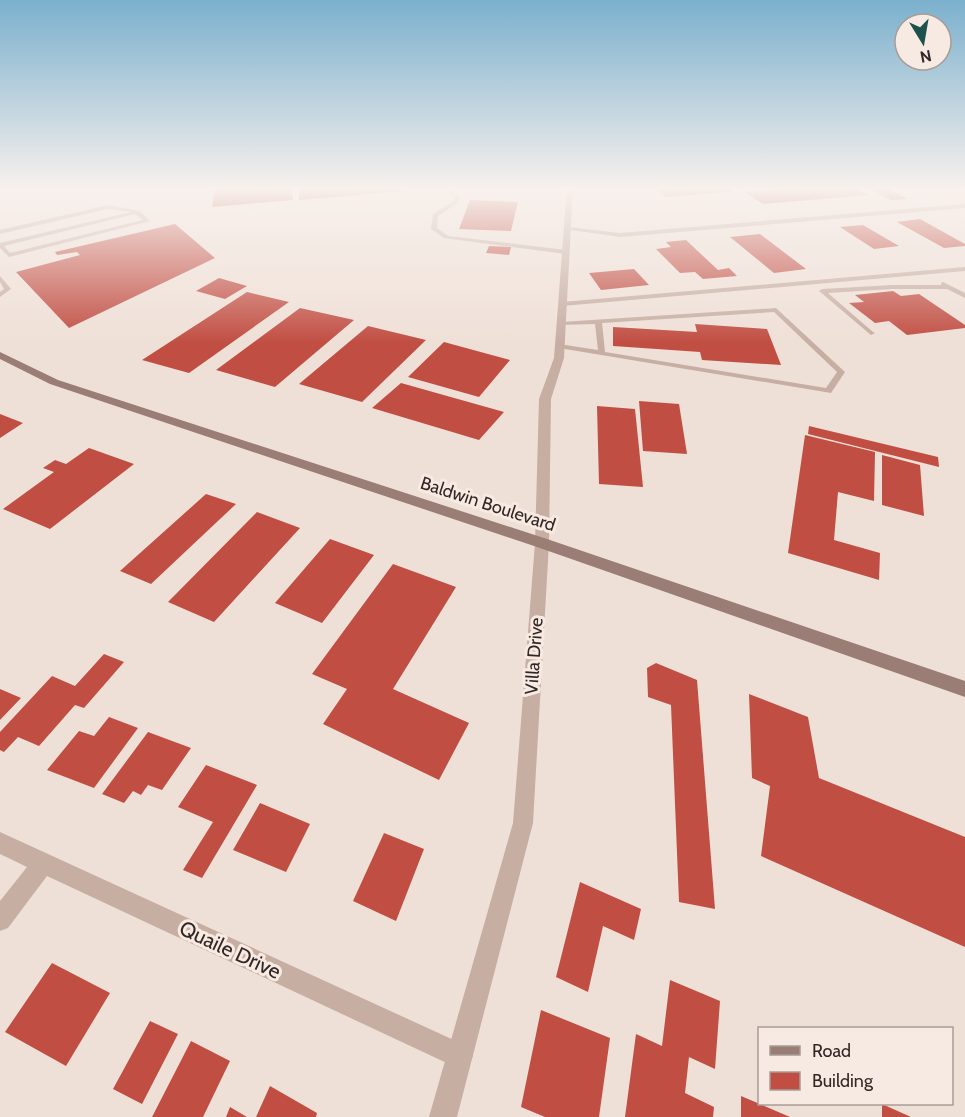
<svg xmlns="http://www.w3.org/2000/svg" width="965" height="1117" font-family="Cabin,sans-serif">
	<rect width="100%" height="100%" fill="#efe0d7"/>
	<path fill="#c14e43" d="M 215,187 L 292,187 L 293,200 L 212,207 Z
		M 299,187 L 403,187 L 405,191 L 299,200 Z
		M 653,187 L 724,187 L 732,192 L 665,197 Z
		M 808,187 L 853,187 L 868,195 L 763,204 L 745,192 Z
		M 866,187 L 885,187 L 908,199 L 891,200 Z
		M 470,200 L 518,202 L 511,231 L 459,229 Z
		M 920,219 L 965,244 L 965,246 L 944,248 L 897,222 Z
		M 175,224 L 215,258 L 69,328 L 16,272 L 80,255 L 77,252 L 57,255 L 55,252 Z
		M 863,225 L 899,246 L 874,249 L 840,227 Z
		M 760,234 L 806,269 L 774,273 L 730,237 Z
		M 686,240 L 718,270 L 729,268 L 737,276 L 703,279 L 695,272 L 680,273 L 656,249 L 671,247 L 666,242 Z
		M 489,246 L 511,247 L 509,255 L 486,253 Z
		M 634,269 L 649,285 L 601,290 L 589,273 Z
		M 219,278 L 247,286 L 225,299 L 196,291 Z
		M 893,291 L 901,296 L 919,294 L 965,325 L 965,328 L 907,335 L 889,321 L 875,323 L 849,303 L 864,302 L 855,295 Z
		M 247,292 L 289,302 L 189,373 L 142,360 Z
		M 300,308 L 354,320 L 275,387 L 216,370 Z
		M 695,324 L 767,329 L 781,365 L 702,360 L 700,352 L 613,346 L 613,327 L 697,332 Z
		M 368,326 L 426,340 L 362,402 L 299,384 Z
		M 444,342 L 510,360 L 479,397 L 408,377 Z
		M 401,383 L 504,412 L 479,440 L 372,408 Z
		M 639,401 L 679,404 L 687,454 L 643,451 Z
		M 597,406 L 635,409 L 643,487 L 599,484 Z
		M 0,414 L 23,423 L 0,438 Z
		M 809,426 L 938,457 L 939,467 L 808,434 Z
		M 805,435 L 875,452 L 874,501 L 838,492 L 834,540 L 880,553 L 879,580 L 788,553 Z
		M 89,448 L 134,464 L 50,529 L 3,509 L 54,472 L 43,468 L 55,460 L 66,464 Z
		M 882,455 L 920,465 L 924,516 L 882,505 Z
		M 206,494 L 236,504 L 151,584 L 120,571 Z
		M 257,512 L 300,528 L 214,622 L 168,602 Z
		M 330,539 L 374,555 L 322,623 L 275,603 Z
		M 393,564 L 456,587 L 393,689 L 469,723 L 439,780 L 323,724 L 347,689 L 312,674 Z
		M 104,654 L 124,662 L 84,708 L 75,705 L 39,746 L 18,737 L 4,752 L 0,750 L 0,732 L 52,676 L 75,686 Z
		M 656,663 L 697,680 L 715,909 L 679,902 L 671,705 L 648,697 L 647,668 Z
		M 0,689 L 21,698 L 0,720 Z
		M 749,694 L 808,717 L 819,778 L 965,837 L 965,947 L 761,856 L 770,786 L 752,778 Z
		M 109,717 L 138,728 L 94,788 L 47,770 L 79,731 L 94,736 Z
		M 148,732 L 191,748 L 162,790 L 148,785 L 141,795 L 133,791 L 124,803 L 102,794 Z
		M 206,765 L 257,785 L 202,878 L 183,870 L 213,822 L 178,807 Z
		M 260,803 L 310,824 L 286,872 L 233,850 Z
		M 384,833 L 424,849 L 396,921 L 353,901 Z
		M 580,882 L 641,909 L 634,940 L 603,926 L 588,992 L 556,977 Z
		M 52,963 L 110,993 L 66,1066 L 5,1032 Z
		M 670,980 L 720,1001 L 715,1069 L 689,1057 L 685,1093 L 714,1107 L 713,1117 L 625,1117 L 636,1034 L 662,1046 Z
		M 541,1010 L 610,1038 L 599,1117 L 545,1117 L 521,1107 Z
		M 150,1021 L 178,1034 L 142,1104 L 113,1089 Z
		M 191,1041 L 230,1061 L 203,1117 L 152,1117 Z
		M 270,1086 L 317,1113 L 316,1117 L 256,1117 Z
		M 741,1096 L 790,1117 L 741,1117 Z
		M 882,1104 L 911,1117 L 882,1117 Z
		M 230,1107 L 247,1117 L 226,1117 Z"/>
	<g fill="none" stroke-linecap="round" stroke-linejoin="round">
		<path fill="#c6aea3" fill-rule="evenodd" d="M 444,187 L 448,187 L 460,198 L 458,203 L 438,216 L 437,228 L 448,236 L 566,250 L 569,252 L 566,254 L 444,238 L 431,229 L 433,214 L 454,201 L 455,198 Z
			M 108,205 L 140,211 L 150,221 L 9,257 L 0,248 L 0,243 L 131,212 L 108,209 L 0,234 L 0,230 ZM 135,214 L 143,220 L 10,253 L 4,246 Z
			M 965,267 L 965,271 L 562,306 L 559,304 L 562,302 Z
			M 0,276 L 11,289 L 0,297 L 0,292 L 4,289 L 0,282 Z
			M 943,282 L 965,293 L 965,298 L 947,289 L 892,289 L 828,293 L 873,332 L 875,333 L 871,335 L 819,291 L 822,289 L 892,285 L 941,285 L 941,283 Z
			M 776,308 L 845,372 L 831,393 L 559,348 L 555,346 L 559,344 L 598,350 L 595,324 L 559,325 L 558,324 L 561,322 ZM 774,312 L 837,372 L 826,388 L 605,352 L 602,323 Z"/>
		<path fill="#c6aea3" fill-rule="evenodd" d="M 965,204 L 965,208 L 620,237 L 564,229 L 568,227 L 620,233 Z
			M 0,832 L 469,1047 L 473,1056 L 469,1065 L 460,1069 L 451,1065 L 47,876 L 8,928 L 0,931 L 0,901 L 27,867 L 0,854 Z"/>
		<path fill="#c6aea3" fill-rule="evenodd" d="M 567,187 L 573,187 L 564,358 L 551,399 L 549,543 L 533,823 L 457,1117 L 429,1117 L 513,823 L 535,543 L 539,399 L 554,358 Z"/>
		<path fill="#9a7d75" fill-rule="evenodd" d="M 0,352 L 58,380 L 547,539 L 965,681 L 965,697 L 537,547 L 50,384 L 0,359 Z"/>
	</g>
	<linearGradient id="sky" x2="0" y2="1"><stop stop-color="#7bb0cd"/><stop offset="0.55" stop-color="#f8f1ed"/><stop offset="1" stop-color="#f8f1ed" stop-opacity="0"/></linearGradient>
	<rect width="965" height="343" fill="url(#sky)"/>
	<g text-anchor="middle" stroke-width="6" stroke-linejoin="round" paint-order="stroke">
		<g font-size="18" fill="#322725" stroke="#f7eae2">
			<text transform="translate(488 504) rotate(18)" y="6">Baldwin Boulevard</text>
			<text transform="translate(534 656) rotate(-86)" y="6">Villa Drive</text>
		</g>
		<g font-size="21" fill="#322725" stroke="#f7eae2">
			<text transform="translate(230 950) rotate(25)" y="7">Quaile Drive</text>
		</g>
	</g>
	<rect x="758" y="1027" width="195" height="78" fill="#f7eae2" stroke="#a89c96" stroke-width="1.5"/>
	<rect x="770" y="1046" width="30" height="9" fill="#9a7d75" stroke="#a89c96" stroke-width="1.5"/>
	<text x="812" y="1057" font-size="18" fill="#322725">Road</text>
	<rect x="770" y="1072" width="30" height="18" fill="#c14e43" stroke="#a89c96" stroke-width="1.5"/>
	<text x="812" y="1087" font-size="18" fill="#322725">Building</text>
	<g transform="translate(923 42) rotate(169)"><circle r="28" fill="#f7eae2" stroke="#a89c96" stroke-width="1.5"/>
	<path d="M0-4.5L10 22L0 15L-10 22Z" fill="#1d514c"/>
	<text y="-9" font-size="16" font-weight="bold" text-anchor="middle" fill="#322725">N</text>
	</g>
</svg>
